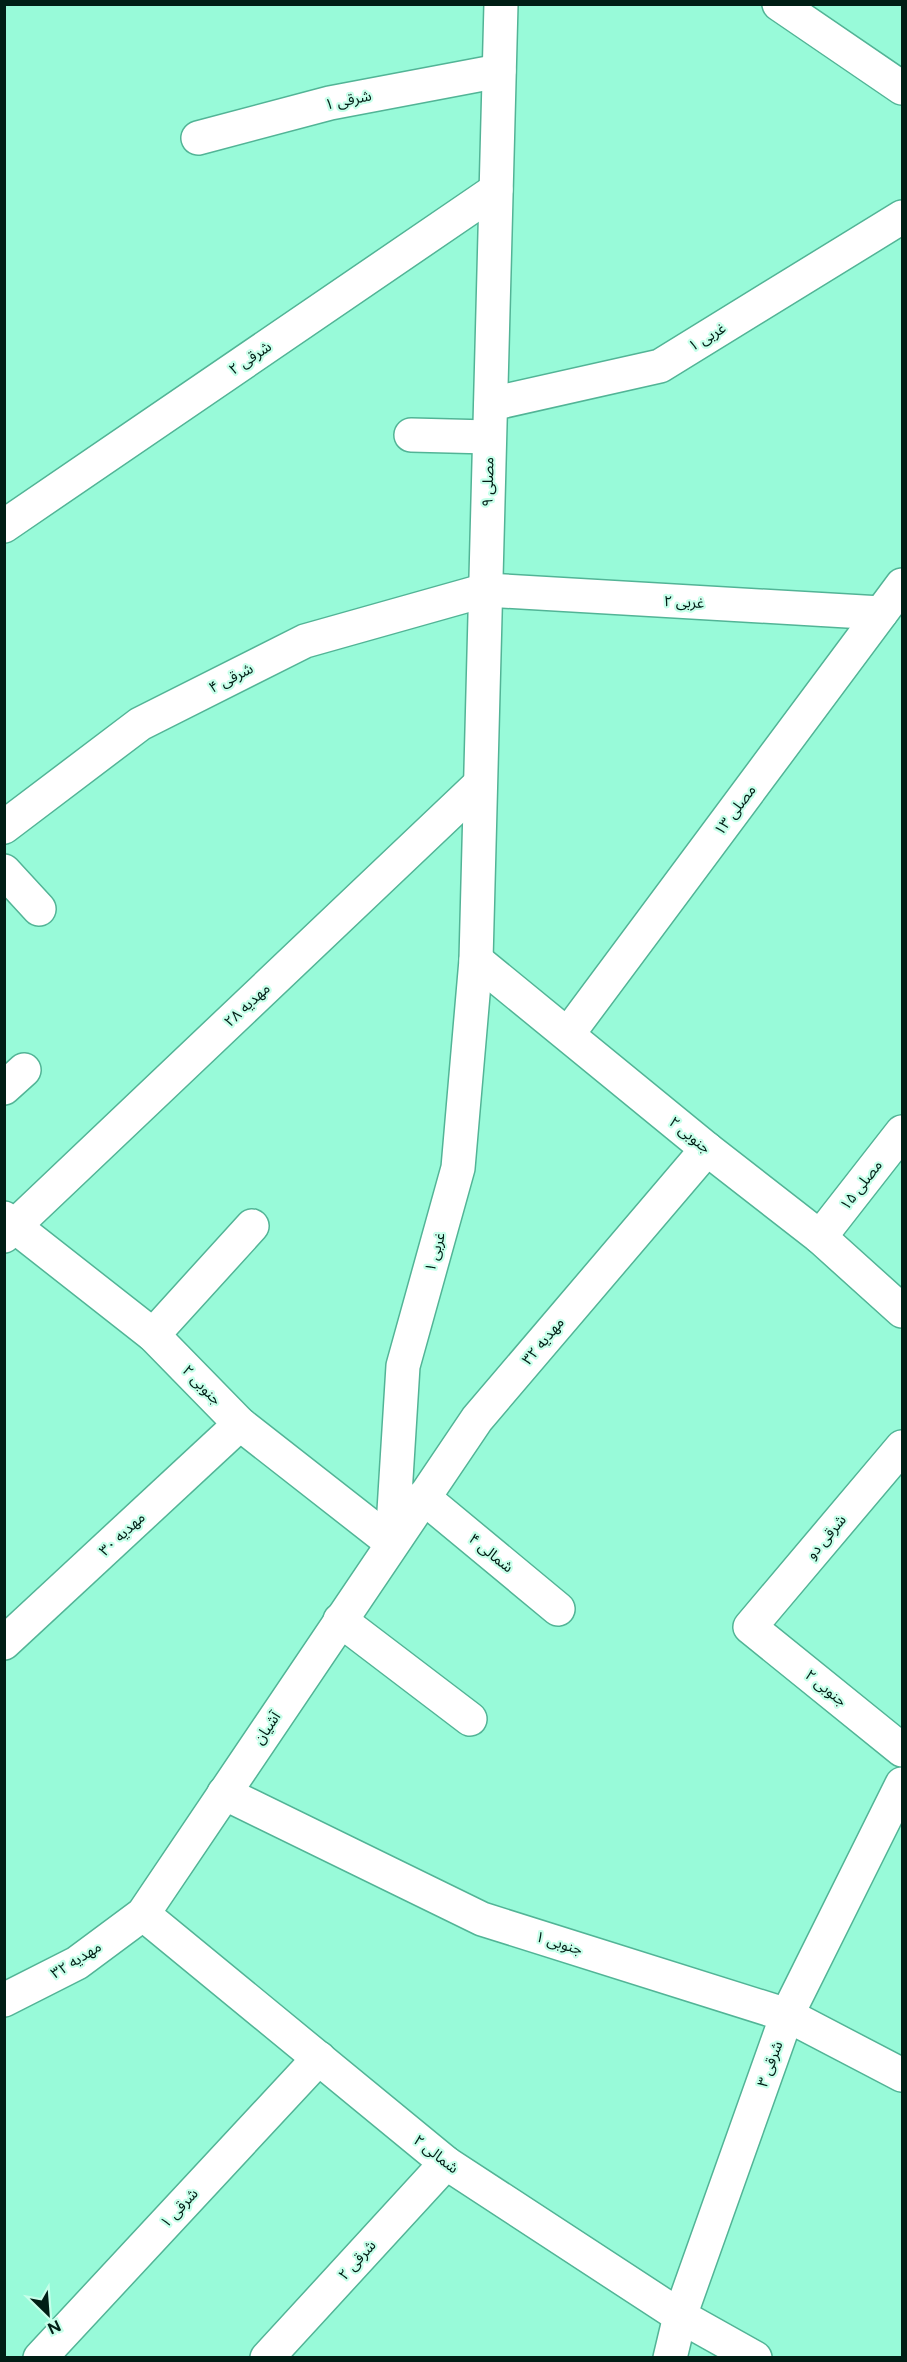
<svg xmlns="http://www.w3.org/2000/svg" width="907" height="2362" font-family="Figtree,'Noto Sans Arabic',sans-serif">
	<style>
		.lines { fill: none; stroke-linecap: round; stroke-linejoin: round }
		.street-casing { stroke: #52b496; stroke-width: 36 }
		.secondary-casing { stroke: #52b496; stroke-width: 36 }
		.street { stroke: #fff; stroke-width: 33 }
		.secondary { stroke: #fff; stroke-width: 33 }
		.labels { text-anchor: middle; stroke-width: 4.5; stroke-linejoin: round; paint-order: stroke }
		.street-label { font-size: 15px; fill: #001e15; stroke: #c7ffea }
	</style>
	<rect width="100%" height="100%" fill="#98fad9"/>
	<g class="lines">
		<!-- street casing -->
		<g class="street-casing">
			<g id="street">
				<polyline points="198,138 330,103 499,71"/>
				<polyline points="491,404 660,366 902,217"/>
				<polyline points="411,435 489,437"/>
				<polyline points="4,526 496,190"/>
				<polyline points="4,827 140,724 305,641 486,590 881,613"/>
				<polyline points="4,871 39,909"/>
				<polyline points="476,960 707,1149 820,1237 902,1311"/>
				<polyline points="568,1034 902,585"/>
				<polyline points="4,1088 24,1070"/>
				<polyline points="4,1218 153,1335 240,1424 392,1543"/>
				<polyline points="4,1236 480,784"/>
				<polyline points="820,1237 902,1132"/>
				<polyline points="153,1335 252,1226"/>
				<polyline points="902,1447 750,1627 902,1750"/>
				<polyline points="423,1497 558,1609"/>
				<polyline points="392,1543 403,1366 458,1168 476,960 501,4"/>
				<polyline points="340,1620 470,1719"/>
				<polyline points="4,1643 240,1424"/>
				<polyline points="224,1793 482,1919 787,2015 902,2075"/>
				<polyline points="143,1914 446,2163 680,2316 755,2358"/>
				<polyline points="4,2000 77,1963 143,1914 477,1419 707,1149"/>
				<polyline points="40,2358 319,2058"/>
				<polyline points="267,2358 446,2163"/>
				<polyline points="670,2358 680,2316 787,2015 902,1784"/>
			</g>
		</g>
		<!-- secondary casing -->
		<g class="secondary-casing">
			<polyline id="secondary" points="779,4 902,88"/>
		</g>
		<!-- street -->
		<use href="#street" class="street"/>
		<!-- secondary -->
		<use href="#secondary" class="secondary"/>
	</g>
	<g class="labels">
		<!-- street labels -->
		<g class="street-label">
			<text transform="translate(348 100) rotate(-12)" y="5">۱ شرقی</text>
			<text transform="translate(707 337) rotate(-31)" y="5">۱ غربی</text>
			<text transform="translate(250 358) rotate(-34)" y="5">۲ شرقی</text>
			<text transform="translate(488 482) rotate(-89)" y="5">مصلی ۹</text>
			<text transform="translate(684 602) rotate(3)" y="5">۲ غربی</text>
			<text transform="translate(231 678) rotate(-27)" y="5">۴ شرقی</text>
			<text transform="translate(735 810) rotate(-53)" y="5">مصلی ۱۳</text>
			<text transform="translate(247 1005) rotate(-43)" y="5">مهدیه ۲۸</text>
			<text transform="translate(690 1135) rotate(39)" y="5">جنوبی ۲</text>
			<text transform="translate(861 1185) rotate(-52)" y="5">مصلی ۱۵</text>
			<text transform="translate(435 1252) rotate(-74)" y="5">۱ غربی</text>
			<text transform="translate(543 1341) rotate(-50)" y="5">مهدیه ۳۲</text>
			<text transform="translate(202 1385) rotate(46)" y="5">۲ جنوبی</text>
			<text transform="translate(122 1534) rotate(-43)" y="5">مهدیه ۳۰</text>
			<text transform="translate(826 1537) rotate(-50)" y="5">شرقی دو</text>
			<text transform="translate(491 1553) rotate(39)" y="5">شمالی ۴</text>
			<text transform="translate(826 1688) rotate(39)" y="5">جنوبی ۲</text>
			<text transform="translate(267 1728) rotate(-56)" y="5">آشیان</text>
			<text transform="translate(559 1943) rotate(17)" y="5">جنوبی ۱</text>
			<text transform="translate(76 1960) rotate(-32)" y="5">مهدیه ۳۲</text>
			<text transform="translate(770 2064) rotate(-70)" y="5">شرقی ۳</text>
			<text transform="translate(436 2154) rotate(38)" y="5">شمالی ۲</text>
			<text transform="translate(179 2208) rotate(-47)" y="5">شرقی ۱</text>
			<text transform="translate(357 2260) rotate(-48)" y="5">شرقی ۲</text>
		</g>
	</g>
	<!-- border -->
	<rect width="907" height="2362" fill="none" stroke="#001e15" stroke-width="12"/>
	<!-- north arrow -->
	<g transform="translate(48 2314) rotate(155)" stroke="#c7ffea" stroke-width="4.5" paint-order="stroke">
	<path d="M0-4.5L10 22L0 15L-10 22Z" fill="#001e15"/>
	<text y="-9" font-size="16" font-weight="bold" text-anchor="middle" fill="#001e15">N</text>
	</g>
</svg>
